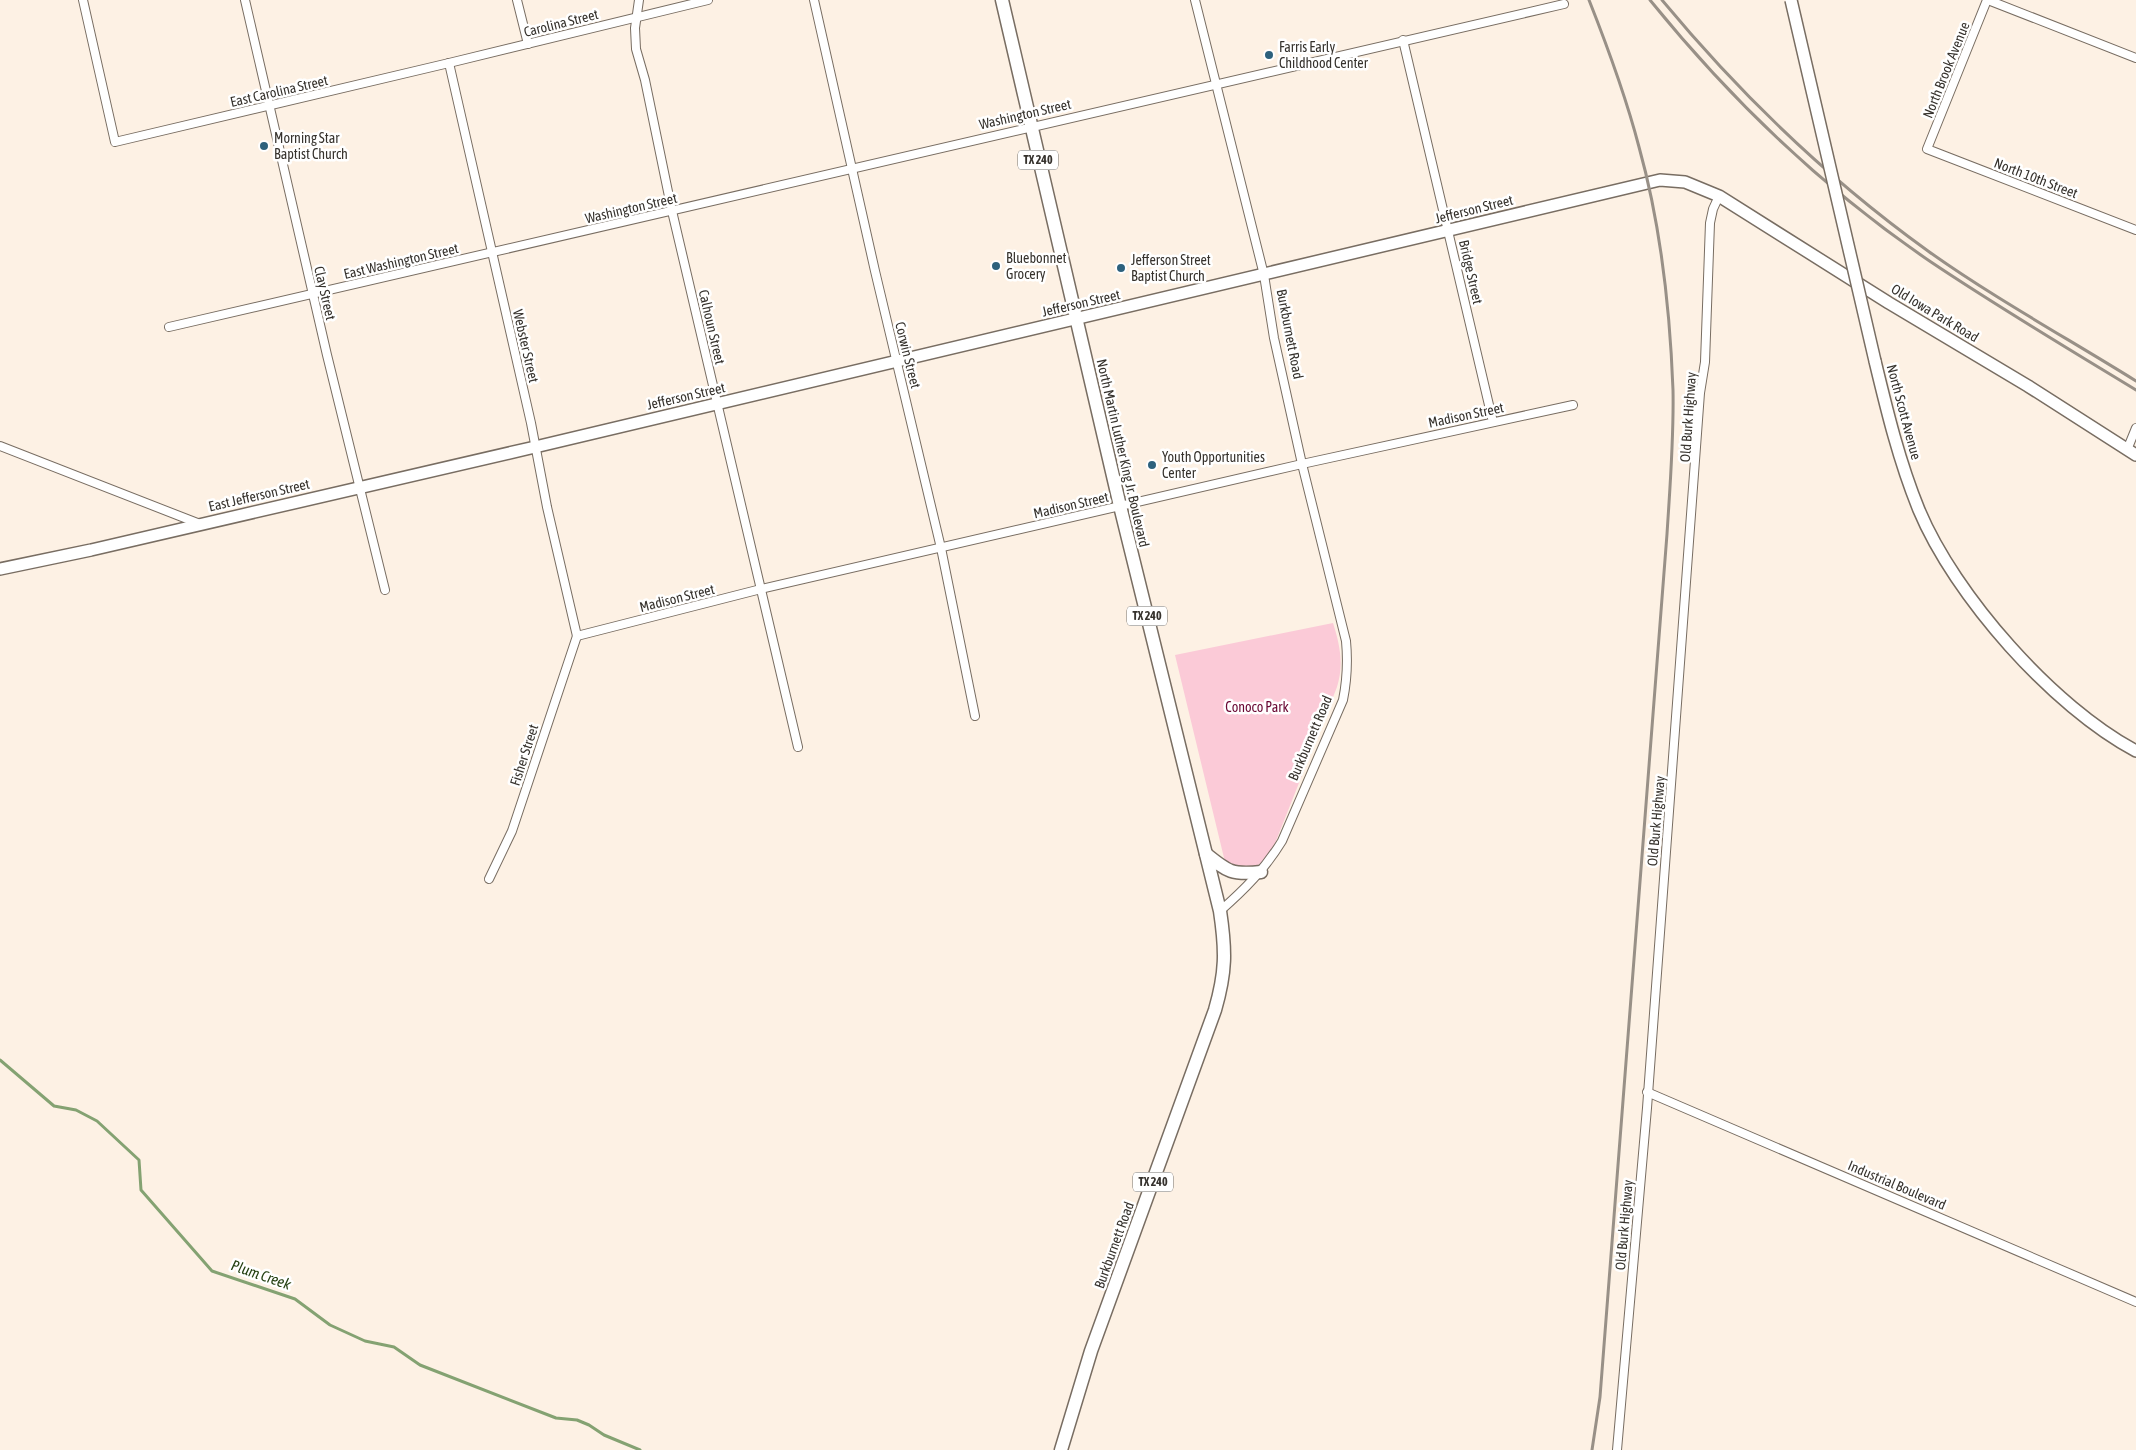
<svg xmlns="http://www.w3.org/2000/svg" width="2136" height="1450" font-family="'Asap Condensed',sans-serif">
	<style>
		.green { fill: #fbcad7 }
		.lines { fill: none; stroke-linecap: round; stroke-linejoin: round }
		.stream { stroke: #84a272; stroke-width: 3 }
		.street-casing { stroke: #786d62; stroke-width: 10 }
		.secondary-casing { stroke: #786d62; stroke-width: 14 }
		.primary-casing { stroke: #786d62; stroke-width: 15 }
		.street { stroke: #fff; stroke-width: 8 }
		.secondary { stroke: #fff; stroke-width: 11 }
		.primary { stroke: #fff; stroke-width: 12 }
		.rail { stroke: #989087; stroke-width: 3 }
		.secondary-bridge-casing { stroke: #786d62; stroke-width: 14; stroke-linecap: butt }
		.secondary-bridge { stroke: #fff; stroke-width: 11 }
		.poi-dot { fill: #2d617d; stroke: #fff; stroke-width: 2 }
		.labels { text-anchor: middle; stroke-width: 5; stroke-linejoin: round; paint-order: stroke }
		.shield { fill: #fff; stroke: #72706c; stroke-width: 1 }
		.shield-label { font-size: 12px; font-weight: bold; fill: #36322d }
		.street-label { font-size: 14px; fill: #36322d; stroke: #fff }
		.poi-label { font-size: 14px; fill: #36322d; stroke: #fff; text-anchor: start }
		.park-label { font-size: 14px; fill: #690733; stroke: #fff }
		.water-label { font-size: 15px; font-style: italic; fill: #244012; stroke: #fff }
	</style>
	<rect width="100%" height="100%" fill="#fdf1e4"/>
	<!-- green -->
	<path class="green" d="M1333,623c7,22 11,41 4,64l-65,164c-8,9 -14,16 -26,20l-21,-9 -50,-207z"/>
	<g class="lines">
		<!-- stream -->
		<polyline class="stream" points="0,1060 54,1106 76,1110 97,1121 139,1160 141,1190 212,1271 295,1299 330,1325 365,1341 394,1347 420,1365 556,1418 577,1420 589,1425 604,1435 640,1450"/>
		<!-- street casing -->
		<g class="street-casing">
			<g id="street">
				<polyline points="83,0 115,142 449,63 708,0"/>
				<polyline points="245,0 327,355 385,590"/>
				<polyline points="517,0 528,44"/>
				<polyline points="639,0 635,28 636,49 645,80 672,211 798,747"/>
				<polyline points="814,0 875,271 941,548 975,716"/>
				<path d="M1195,0l69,275 10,63 28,126 44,177c2,21 1,39 -3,59l-61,141c-17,28 -38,49 -62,70"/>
				<polyline points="1987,0 1927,149 2136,230"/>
				<polyline points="1988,0 2136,58"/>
				<polyline points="1403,40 1493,422"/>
				<polyline points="449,63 531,423 547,507 577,636"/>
				<path d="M169,327c466,-107 930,-218 1395,-323"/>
				<polyline points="0,446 200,524"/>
				<polyline points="2127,450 2136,428"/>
				<polyline points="577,636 761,589 1302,464 1573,405"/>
				<polyline points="489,879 512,831 577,636"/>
				<polyline points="1647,1092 2136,1302"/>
				<polyline points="1617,1450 1647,1108 1700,393 1705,362 1710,223 1713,209 1719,196"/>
			</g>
		</g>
		<!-- secondary casing -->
		<g class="secondary-casing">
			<g id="secondary">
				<path d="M1875,361c12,50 24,100 44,149 36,86 134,197 217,241"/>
				<polyline points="0,569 91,550 535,447 1660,180 1685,182 1719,196 1889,303 2028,386 2136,455"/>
			</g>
		</g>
		<!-- primary casing -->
		<g class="primary-casing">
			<g id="primary">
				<path d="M1002,0l118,506 100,405c6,40 6,61 -5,99l-124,341 -30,99"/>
				<path d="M1206,854c22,18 26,21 55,18"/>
			</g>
		</g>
		<!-- street -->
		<use href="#street" class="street"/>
		<!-- secondary -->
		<use href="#secondary" class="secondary"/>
		<!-- primary -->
		<use href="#primary" class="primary"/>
		<!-- rail -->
		<g class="rail">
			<path d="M1589,0c19,48 37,97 50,147 22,79 31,162 34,243 1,48 -3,96 -6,144l-67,863 -8,53"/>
			<path d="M1650,0c81,100 175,190 281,262 67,45 136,86 205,128"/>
			<path d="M1662,0c78,94 166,179 266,251 66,47 139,87 208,130"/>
		</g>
		<!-- secondary-bridge casing -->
		<g class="secondary-bridge-casing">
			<polyline id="secondary-bridge" points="1791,0 1875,361"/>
		</g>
		<!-- secondary-bridge -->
		<use href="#secondary-bridge" class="secondary-bridge"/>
	</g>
	<!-- markers -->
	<g class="poi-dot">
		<circle cx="1269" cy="55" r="5"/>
		<circle cx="264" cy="146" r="5"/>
		<circle cx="996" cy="266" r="5"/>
		<circle cx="1121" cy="268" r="5"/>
		<circle cx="1152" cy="465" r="5"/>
	</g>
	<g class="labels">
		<!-- shield labels -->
		<g class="shield">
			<rect x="1018" y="150.5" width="40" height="19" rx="4"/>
			<rect x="1127" y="606.5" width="40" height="19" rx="4"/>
			<rect x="1133" y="1172.5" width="40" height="19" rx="4"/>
		</g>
		<g class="shield-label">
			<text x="1038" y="164">TX 240</text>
			<text x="1147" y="620">TX 240</text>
			<text x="1153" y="1186">TX 240</text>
		</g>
		<!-- street labels -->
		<g class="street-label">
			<text transform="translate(561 23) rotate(-14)" y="5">Carolina Street</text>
			<text transform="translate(1946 70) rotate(-68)" y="5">North Brook Avenue</text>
			<text transform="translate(279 91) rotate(-13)" y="5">East Carolina Street</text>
			<text transform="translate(1025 114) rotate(-13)" y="5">Washington Street</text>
			<text transform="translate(2036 178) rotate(21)" y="5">North 10th Street</text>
			<text transform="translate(631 208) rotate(-13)" y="5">Washington Street</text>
			<text transform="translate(1474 209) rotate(-14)" y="5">Jefferson Street</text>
			<text transform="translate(401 261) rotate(-13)" y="5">East Washington Street</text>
			<text transform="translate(1471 272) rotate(77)" y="5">Bridge Street</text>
			<text transform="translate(325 293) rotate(77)" y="5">Clay Street</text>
			<text transform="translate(1081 303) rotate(-13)" y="5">Jefferson Street</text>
			<text transform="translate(1935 313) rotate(31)" y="5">Old Iowa Park Road</text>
			<text transform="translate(712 327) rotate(77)" y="5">Calhoun Street</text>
			<text transform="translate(1290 334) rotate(79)" y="5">Burkburnett Road</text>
			<text transform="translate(526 346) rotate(77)" y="5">Webster Street</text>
			<text transform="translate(908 355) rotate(76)" y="5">Corwin Street</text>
			<text transform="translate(686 396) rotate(-13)" y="5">Jefferson Street</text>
			<text transform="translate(1904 412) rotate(75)" y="5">North Scott Avenue</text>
			<text transform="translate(1466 415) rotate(-12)" y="5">Madison Street</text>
			<text transform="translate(1688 417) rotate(-86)" y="5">Old Burk Highway</text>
			<text transform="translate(1123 453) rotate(77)" y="5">North Martin Luther King Jr. Boulevard</text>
			<text transform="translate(259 495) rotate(-13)" y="5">East Jefferson Street</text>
			<text transform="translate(1071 505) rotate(-13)" y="5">Madison Street</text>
			<text transform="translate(677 598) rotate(-14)" y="5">Madison Street</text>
			<text transform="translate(1310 738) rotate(-67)" y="5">Burkburnett Road</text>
			<text transform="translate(524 755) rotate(-72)" y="5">Fisher Street</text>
			<text transform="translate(1656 821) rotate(-85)" y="5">Old Burk Highway</text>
			<text transform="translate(1897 1185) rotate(23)" y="5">Industrial Boulevard</text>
			<text transform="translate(1624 1225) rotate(-85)" y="5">Old Burk Highway</text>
			<text transform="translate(1114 1245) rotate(-70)" y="5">Burkburnett Road</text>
		</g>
		<!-- poi labels -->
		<g class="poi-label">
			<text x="1279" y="52">Farris Early<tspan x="1279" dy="16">Childhood Center</tspan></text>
			<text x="274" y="143">Morning Star<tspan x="274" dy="16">Baptist Church</tspan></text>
			<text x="1006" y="263">Bluebonnet<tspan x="1006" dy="16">Grocery</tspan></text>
			<text x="1131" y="265">Jefferson Street<tspan x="1131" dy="16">Baptist Church</tspan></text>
			<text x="1162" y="462">Youth Opportunities<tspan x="1162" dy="16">Center</tspan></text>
		</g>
		<!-- park labels -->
		<g class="park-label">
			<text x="1257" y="712">Conoco Park</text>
		</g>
		<!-- water labels -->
		<g class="water-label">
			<text transform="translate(261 1275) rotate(19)" y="5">Plum Creek</text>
		</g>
	</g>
</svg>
